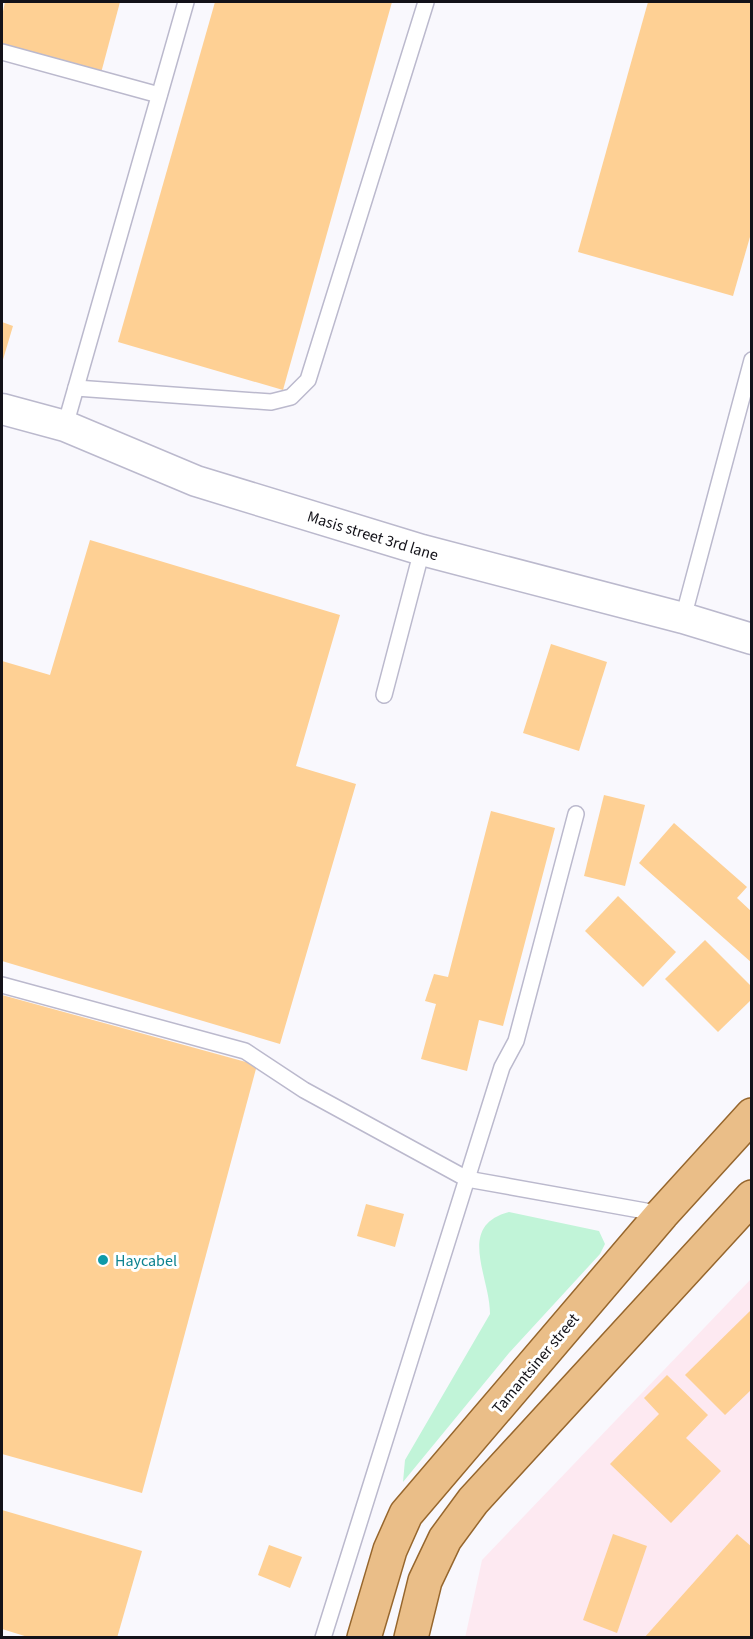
<svg xmlns="http://www.w3.org/2000/svg" width="753" height="1639" font-family="'Source Sans 3',sans-serif">
	<style>
		.industrial { fill: #fde9f1 }
		.green { fill: #c1f4d8 }
		.building { fill: #fed094 }
		.lines { fill: none; stroke-linecap: round; stroke-linejoin: round }
		.lane-casing { stroke: #bbb9cd; stroke-width: 18 }
		.street-casing { stroke: #bbb9cd; stroke-width: 33 }
		.primary-casing { stroke: #96662d; stroke-width: 36 }
		.lane { stroke: #fff; stroke-width: 15 }
		.street { stroke: #fff; stroke-width: 30 }
		.primary { stroke: #eabe88; stroke-width: 33 }
		.culture-dot { fill: #0f9aa8; stroke: #fff; stroke-width: 2 }
		.labels { text-anchor: middle; stroke-width: 6; stroke-linejoin: round; paint-order: stroke }
		.street-label { font-size: 16px; fill: #131219; stroke: #fff }
		.culture-label { font-size: 16px; fill: #0d838f; stroke: #fff; text-anchor: start }
	</style>
	<rect width="100%" height="100%" fill="#f9f8fd"/>
	<!-- industrial -->
	<polygon class="industrial" points="751,1279 751,1637 465,1638 482,1560"/>
	<!-- green -->
	<path class="green" d="M509,1212l90,19 6,13 -5,10 -91,99 -106,129 2,-22 85,-146c0,-38 -34,-88 19,-102z"/>
	<!-- building -->
	<g class="building">
		<polygon points="5,2 120,2 101,73 2,46 2,16"/>
		<polygon points="215,2 392,2 283,390 118,342"/>
		<polygon points="648,2 752,2 752,230 733,296 578,252"/>
		<polygon points="2,322 13,326 2,363"/>
		<polygon points="90,540 340,615 296,766 356,784 280,1044 2,961 2,661 50,675"/>
		<polygon points="551,644 607,662 579,751 523,733"/>
		<polygon points="604,795 645,805 625,886 584,876"/>
		<polygon points="491,811 555,828 503,1026 479,1020 467,1071 421,1059 436,1004 425,1001 434,974 448,977"/>
		<polygon points="674,823 747,887 737,898 752,912 752,963 639,863"/>
		<polygon points="618,896 676,952 643,987 585,931"/>
		<polygon points="705,940 752,987 752,999 718,1032 665,979"/>
		<polygon points="2,995 257,1065 142,1493 2,1454"/>
		<polygon points="366,1204 404,1214 395,1247 357,1236"/>
		<polygon points="752,1309 752,1389 725,1415 685,1375"/>
		<polygon points="667,1375 708,1415 686,1438 721,1471 671,1523 610,1464 659,1414 644,1398"/>
		<polygon points="2,1510 142,1551 117,1638 31,1638 2,1629"/>
		<polygon points="613,1534 647,1546 617,1633 583,1620"/>
		<polygon points="737,1534 752,1547 752,1638 644,1638"/>
		<polygon points="269,1545 302,1557 290,1588 258,1575"/>
	</g>
	<g class="lines">
		<!-- lane casing -->
		<g class="lane-casing">
			<g id="lane">
				<polyline points="2,52 159,95"/>
				<polyline points="76,388 271,402 291,397 308,380 426,2"/>
				<polyline points="65,426 186,2"/>
				<polyline points="683,618 752,360"/>
				<polyline points="384,695 422,550"/>
				<polyline points="2,985 245,1051 304,1090 467,1179 662,1214"/>
				<polyline points="323,1638 502,1067 516,1041 576,814"/>
			</g>
		</g>
		<!-- street casing -->
		<g class="street-casing">
			<polyline id="street" points="2,409 65,426 196,481 422,550 683,618 752,639"/>
		</g>
		<!-- primary casing -->
		<g class="primary-casing">
			<g id="primary">
				<polyline points="364,1638 390,1550 406,1514 662,1214 752,1115"/>
				<polyline points="411,1638 425,1581 445,1539 473,1501 752,1197"/>
			</g>
		</g>
		<!-- lane -->
		<use href="#lane" class="lane"/>
		<!-- street -->
		<use href="#street" class="street"/>
		<!-- primary -->
		<use href="#primary" class="primary"/>
	</g>
	<!-- markers -->
	<circle class="culture-dot" cx="103" cy="1260" r="6"/>
	<g class="labels">
		<!-- street labels -->
		<g class="street-label">
			<text transform="translate(373 535) rotate(17)" y="6">Masis street 3rd lane</text>
			<text transform="translate(535 1363) rotate(-50)" y="6">Tamantsiner street</text>
		</g>
		<!-- culture labels -->
		<g class="culture-label">
			<text x="115" y="1266">Haycabel</text>
		</g>
	</g>
	<!-- border -->
	<rect width="753" height="1639" fill="none" stroke="#131219" stroke-width="6"/>
</svg>
